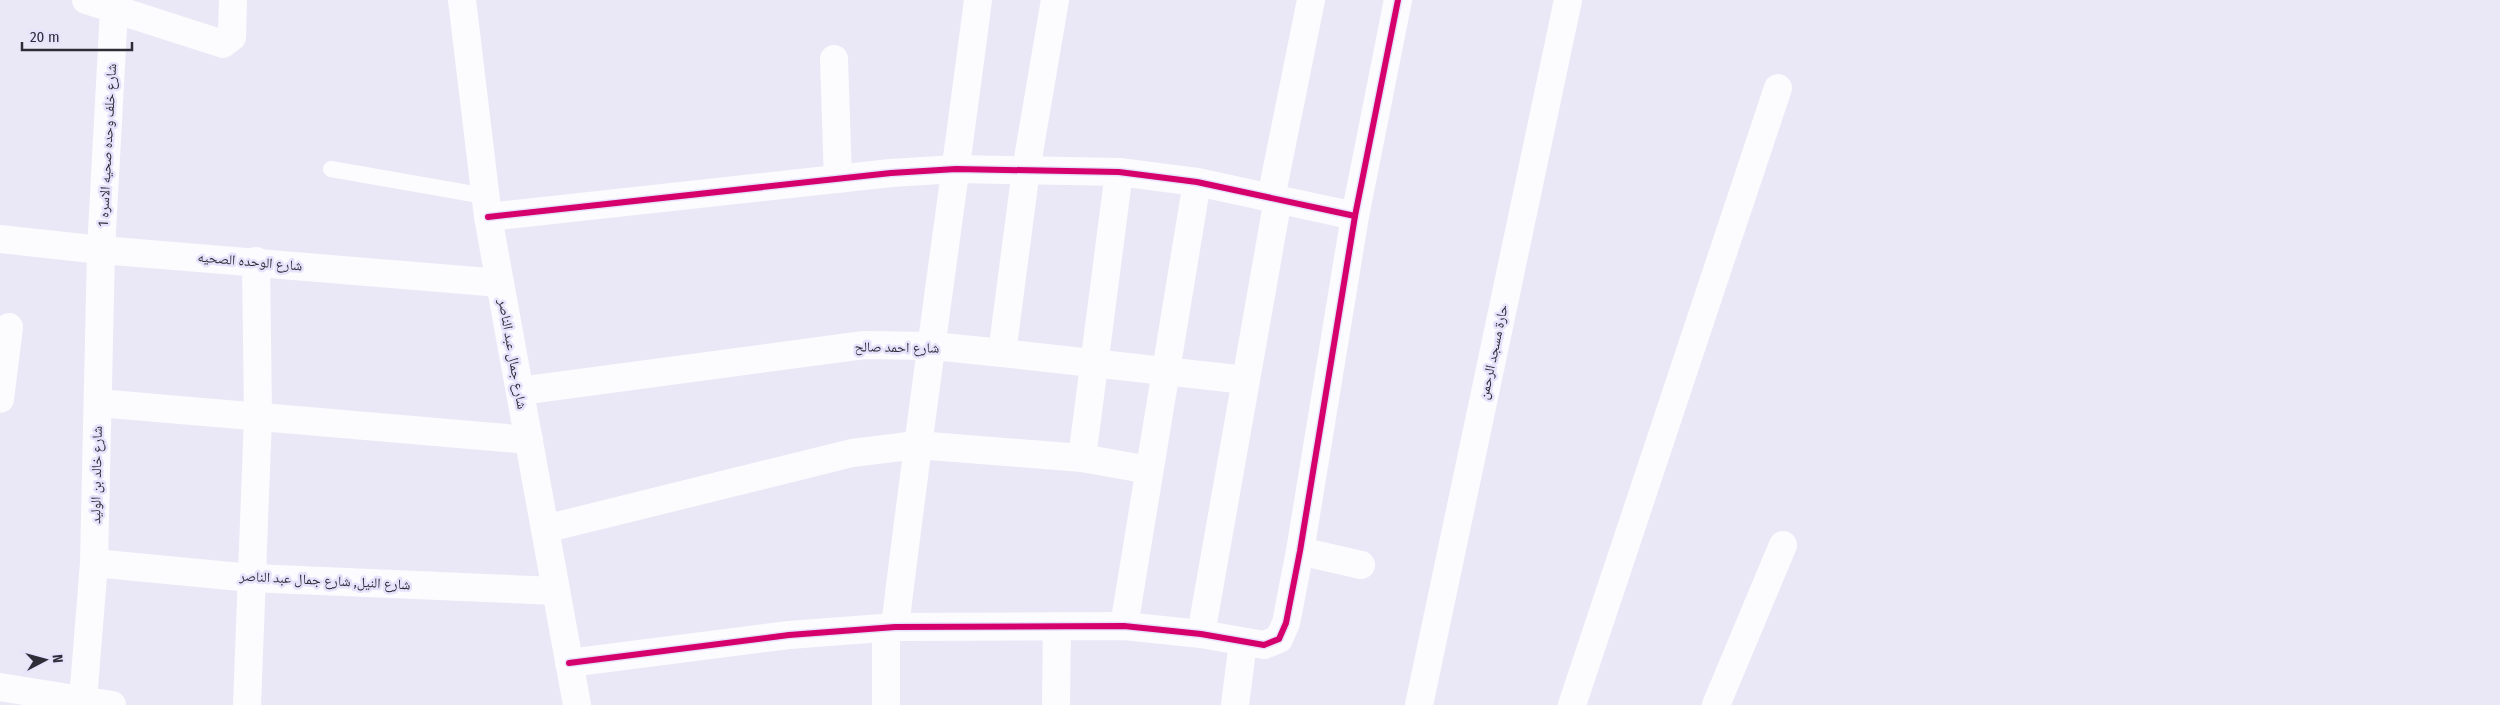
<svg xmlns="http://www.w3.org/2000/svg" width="2500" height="705" font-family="'Fira Sans Condensed','Noto Naskh Arabic',sans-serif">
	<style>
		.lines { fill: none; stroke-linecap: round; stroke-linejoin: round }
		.service { stroke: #fcfcfe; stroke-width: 16 }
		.minor { stroke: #fcfcfe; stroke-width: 28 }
		.cycleway-casing { stroke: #e6e2fc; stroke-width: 9 }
		.cycleway { stroke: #d6006c; stroke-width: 6 }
		.labels { text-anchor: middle; stroke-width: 5; stroke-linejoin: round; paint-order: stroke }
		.street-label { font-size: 14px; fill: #2e2d37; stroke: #e6e2fc }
	</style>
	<rect width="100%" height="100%" fill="#eae8f6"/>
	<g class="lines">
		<!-- service -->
		<polyline class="service" points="331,169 485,196"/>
		<!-- minor -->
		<g class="minor">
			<polyline points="86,0 223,44 232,37 233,0"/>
			<polyline points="462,0 488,217 577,705"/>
			<polyline points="834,59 838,179"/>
			<polyline points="1271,198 1311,0"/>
			<polyline points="488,217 891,173 956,169 1119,172 1197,182 1355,216"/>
			<polyline points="0,239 101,250 500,283"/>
			<polyline points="1002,353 1026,170 1055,0"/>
			<polyline points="520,391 864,345 933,346 1002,353 1246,380"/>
			<polyline points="0,399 9,327"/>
			<polyline points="98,403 529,440"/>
			<polyline points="1082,458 1119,172"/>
			<polyline points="545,529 852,453 917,445 1082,458 1149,470"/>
			<polyline points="1300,551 1361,565"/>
			<polyline points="94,563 251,578 556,591"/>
			<polyline points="1124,626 1197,182"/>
			<path d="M895,627c25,-209 56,-418 83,-627"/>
			<polyline points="886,628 886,705"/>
			<polyline points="1201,634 1278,199"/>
			<polyline points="569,663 789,635 895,627 1124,626 1201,634 1264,645 1279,639 1286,623 1300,551 1355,216 1398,0"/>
			<polyline points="0,687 112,705"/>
			<polyline points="83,700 94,563 101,250 114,10"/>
			<polyline points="247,705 258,417 256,261"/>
			<polyline points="1056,705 1057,626"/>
			<polyline points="1235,705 1243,642"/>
			<polyline points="1419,705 1568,0"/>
			<polyline points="1572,705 1778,88"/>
			<polyline points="1716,705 1783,545"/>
		</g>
		<!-- cycleway casing -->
		<g class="cycleway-casing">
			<g id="cycleway">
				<polyline points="488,217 891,173 956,169 1119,172 1197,182 1355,216"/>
				<polyline points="569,663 789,635 895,627 1124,626 1201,634 1264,645 1279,639 1286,623 1300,551 1355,216 1398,0"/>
			</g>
		</g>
		<!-- cycleway -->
		<use href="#cycleway" class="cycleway"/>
	</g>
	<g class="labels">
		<!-- street labels -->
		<g class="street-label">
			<text transform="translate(107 145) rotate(-87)" y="5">شارع خلف وحده صحيه الاسره 1</text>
			<text transform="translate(250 261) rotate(5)" y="5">شارع الوحده الصحيه</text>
			<text transform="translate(897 347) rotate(1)" y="5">شارع احمد صالح</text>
			<text transform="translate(1493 352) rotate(-78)" y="5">حارة مسجد الرحمن</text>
			<text transform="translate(513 354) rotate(80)" y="5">شارع جمال عبد الناصر</text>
			<text transform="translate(96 475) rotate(-89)" y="5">شارع خالد بن الوليد</text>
			<text transform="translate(325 580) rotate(3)" y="5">شارع النيل, شارع جمال عبد الناصر</text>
		</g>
	</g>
	<!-- north arrow -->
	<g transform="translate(45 660) rotate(84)" stroke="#e6e2fc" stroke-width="4" paint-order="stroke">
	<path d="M0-4L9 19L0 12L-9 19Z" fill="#2e2d37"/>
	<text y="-8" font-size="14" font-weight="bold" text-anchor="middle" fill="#2e2d37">N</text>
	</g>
	<!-- scale -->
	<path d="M22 42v8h110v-8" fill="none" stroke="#2e2d37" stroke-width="2.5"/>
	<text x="30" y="42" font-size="15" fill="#2e2d37" stroke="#e6e2fc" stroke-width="4" paint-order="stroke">20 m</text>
</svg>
